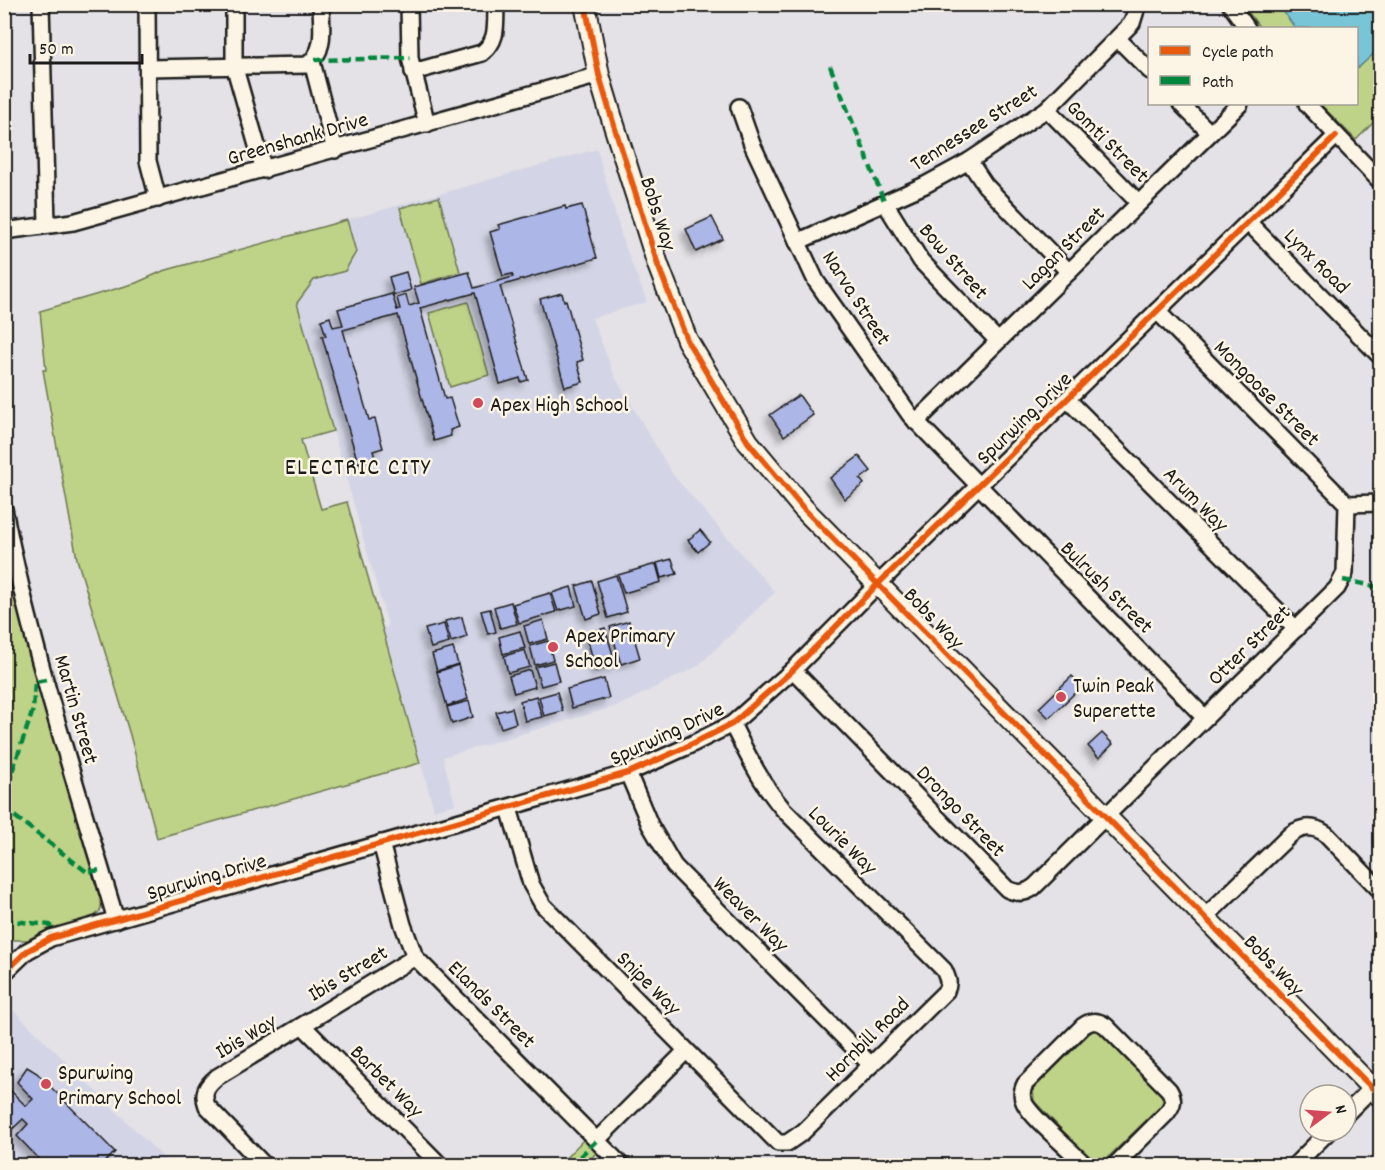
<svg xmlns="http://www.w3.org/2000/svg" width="1385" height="1170" font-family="Dekko,sans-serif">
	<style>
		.built { fill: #d3d5e6 }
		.green { fill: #bed288; stroke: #6d7752; stroke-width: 1.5 }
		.water { fill: #79c5d8; stroke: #54818d; stroke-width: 1.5 }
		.building { fill: #acb6e7; stroke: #1c1c1c; stroke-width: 1.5; filter: url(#shadow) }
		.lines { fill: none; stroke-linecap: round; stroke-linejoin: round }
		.minor-casing { stroke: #1c1c1c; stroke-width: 20 }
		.tertiary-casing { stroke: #1c1c1c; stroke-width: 24 }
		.minor { stroke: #fcf5e5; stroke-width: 15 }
		.tertiary { stroke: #fcf5e5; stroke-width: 20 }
		.quiet { stroke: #00873e; stroke-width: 4.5; stroke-dasharray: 9 4.5; stroke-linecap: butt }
		.cycleway-casing { stroke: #fcf5e5; stroke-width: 10 }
		.cycleway { stroke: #e8590c; stroke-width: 6 }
		.poi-dot { fill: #d1495b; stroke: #fcf5e5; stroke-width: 2 }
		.labels { text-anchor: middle; stroke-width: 5; stroke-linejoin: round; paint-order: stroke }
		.street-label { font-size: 22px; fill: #1c1c1c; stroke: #fcf5e5 }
		.poi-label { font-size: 22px; fill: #1c1c1c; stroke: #fcf5e5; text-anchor: start }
		.neighbourhood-label { font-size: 24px; letter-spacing: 1.5px; fill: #1c1c1c; stroke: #fcf5e5 }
	</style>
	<defs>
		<filter id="shadow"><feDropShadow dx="-5" dy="5" stdDeviation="3" flood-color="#0004"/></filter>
	</defs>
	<rect width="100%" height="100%" fill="#e4e2e6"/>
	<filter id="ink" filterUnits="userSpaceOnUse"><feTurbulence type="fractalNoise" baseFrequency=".0167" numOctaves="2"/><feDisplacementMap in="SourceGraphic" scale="12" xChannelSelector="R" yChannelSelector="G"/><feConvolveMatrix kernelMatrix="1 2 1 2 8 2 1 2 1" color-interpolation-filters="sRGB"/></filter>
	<g filter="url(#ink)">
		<!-- built -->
		<g class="built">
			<polygon points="597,149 623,241 647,302 592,318 614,375 673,475 775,592 698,666 620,705 443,757 455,804 434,810 383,628 388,626 297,303 314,280 345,271 356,252 347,220"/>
			<polygon points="5,1002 171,1165 5,1166"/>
		</g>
		<!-- green -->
		<g class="green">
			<polygon points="1243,5 1380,5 1380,116 1356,140 1320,104 1356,104 1356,28 1260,28"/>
			<polygon points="439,197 460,272 421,284 400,208"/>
			<polygon points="347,220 356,252 345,271 314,280 297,303 333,431 301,440 321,509 347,502 420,763 157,838 130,735 77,559 43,370 46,370 40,311 136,283 163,271"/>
			<polygon points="468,302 489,375 450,387 429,313"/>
			<polygon points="12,584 102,903 100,911 91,919 40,934 28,940 11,940 5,946 4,585"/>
			<polygon points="1096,1027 1164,1098 1164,1103 1101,1164 1093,1162 1034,1101 1033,1089"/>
			<polygon points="586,1137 599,1150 584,1165 558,1166"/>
		</g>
		<!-- water -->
		<polygon class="water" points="1279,5 1380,5 1380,48 1357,69 1356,28 1295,28"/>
		<!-- building -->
		<g class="building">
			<polygon points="582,205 597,258 500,286 528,380 521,382 520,378 500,384 475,293 420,308 445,399 450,398 459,427 450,430 451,436 434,441 398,315 343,330 369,420 375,419 383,448 373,451 375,458 358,463 322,336 326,336 321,320 330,317 333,327 343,325 338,309 392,294 397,310 400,309 397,298 406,295 409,306 419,303 414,287 469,272 474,288 513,277 512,274 503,276 490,232 500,229 498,225 565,206 566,209"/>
			<polygon points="712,217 723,239 696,252 686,229"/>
			<polygon points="406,272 411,290 394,295 389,277"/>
			<polygon points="562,293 564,301 566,300 583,360 577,362 583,382 565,387 540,299"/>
			<polygon points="799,395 813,415 784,436 770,415"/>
			<polygon points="859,456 871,471 860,479 864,484 845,499 830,478"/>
			<polygon points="700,530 710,542 698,552 688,540"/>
			<polygon points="672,559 677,574 661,578 657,563"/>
			<polygon points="656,564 661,582 624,593 618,575"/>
			<polygon points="616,575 627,612 608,618 597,581"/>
			<polygon points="592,581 601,614 586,619 576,586"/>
			<polygon points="571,587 576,606 558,611 552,593"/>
			<polygon points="550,593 556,612 519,623 513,604"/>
			<polygon points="511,602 517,624 500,628 494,607"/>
			<polygon points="490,609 496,632 488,634 481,611"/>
			<polygon points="462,617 467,637 451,642 445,621"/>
			<polygon points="543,620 548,639 529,644 524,626"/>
			<polygon points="629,621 640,658 621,664 610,627"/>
			<polygon points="444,624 449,643 431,648 425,629"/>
			<polygon points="605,628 616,665 596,671 586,634"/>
			<polygon points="520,631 525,648 503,654 499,637"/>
			<polygon points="548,641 553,660 535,665 530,646"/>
			<polygon points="453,648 458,664 437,671 432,654"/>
			<polygon points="525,650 530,667 508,673 504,656"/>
			<polygon points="554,662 559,681 541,686 535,667"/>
			<polygon points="458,665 468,699 447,706 437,672"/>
			<polygon points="530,670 535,687 514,693 509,676"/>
			<polygon points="1072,676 1082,686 1049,718 1039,708"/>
			<polygon points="604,679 609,698 572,708 567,689"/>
			<polygon points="557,692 563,711 544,716 539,697"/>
			<polygon points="536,696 542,717 525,721 520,701"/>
			<polygon points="469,701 473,717 452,724 447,707"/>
			<polygon points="512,708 516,723 501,728 496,712"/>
			<polygon points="1102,733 1113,744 1099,758 1088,746"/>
			<polygon points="27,1067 37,1073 115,1152 101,1166 46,1166 17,1136 28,1124 23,1119 4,1137 4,1084 26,1106 33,1099 17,1082"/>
		</g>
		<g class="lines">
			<!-- minor casing -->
			<g class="minor-casing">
				<g id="minor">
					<polyline points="41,4 47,224"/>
					<polyline points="147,4 148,161 158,199"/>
					<polyline points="234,4 234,65 264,170"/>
					<polyline points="409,4 410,58 427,124"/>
					<polyline points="1230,4 1247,28"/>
					<polyline points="1118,39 1150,71"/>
					<polyline points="312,62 335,150"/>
					<path d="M148,68l159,-3c20,-14 14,-38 14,-61"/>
					<path d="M413,72l69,-19c17,-13 13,-29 14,-49"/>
					<polyline points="1181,104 1210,133"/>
					<polyline points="1307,104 1380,181"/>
					<polyline points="739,107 752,144 816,281 910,415 1205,718"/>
					<polyline points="1047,109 1139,203"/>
					<polyline points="969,161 985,185 1069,272"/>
					<polyline points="885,203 921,261 998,341"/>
					<polyline points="1248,222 1380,356"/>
					<polyline points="4,231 73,222 599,75"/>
					<polyline points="797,242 925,185 969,161 1047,109 1132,23 1138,4"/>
					<polyline points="1157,311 1347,504"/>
					<polyline points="1067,399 1296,629"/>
					<polyline points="916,422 1240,104"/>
					<polyline points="1347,504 1380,503"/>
					<path d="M4,509c27,139 72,275 112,411"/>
					<path d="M793,670l214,219c10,5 18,5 27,-2l303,-299 8,-15 2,-69"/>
					<polyline points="628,773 650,825 674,866 871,1065"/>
					<path d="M509,808l22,76 12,21 235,238h9l16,-11 143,-141c4,-8 2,-12 -2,-21l-161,-161c-22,-26 -36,-55 -51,-85"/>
					<polyline points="381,843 403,925 415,957 622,1166"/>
					<path d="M1205,917l85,-82c12,-9 23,-10 36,-1l54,56"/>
					<polyline points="4,973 27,951 51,938 628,773 684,748 732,724 793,670 878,584 1336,136"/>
					<polyline points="303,1026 441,1166"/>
					<polyline points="1346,1114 1372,1088"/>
					<polyline points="597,1140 686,1051"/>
					<path d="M265,1166l-58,-60c-5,-13 -1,-20 10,-29l198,-120"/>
					<path d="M1086,1166c-14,-15 -55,-48 -62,-64 -3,-6 -2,-12 1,-18l58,-58c8,-6 15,-6 23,0l63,64c6,10 4,15 -3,24l-52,52"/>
					<polyline points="1294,1166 1329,1131"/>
				</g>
			</g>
			<!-- tertiary casing -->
			<g class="tertiary-casing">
				<polyline id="tertiary" points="585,4 599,75 613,122 658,265 687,340 748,442 803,508 1380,1096"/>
			</g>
			<!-- minor -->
			<use href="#minor" class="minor"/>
			<!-- tertiary -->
			<use href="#tertiary" class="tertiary"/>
			<!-- quiet -->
			<g class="quiet">
				<polyline points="315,60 410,58"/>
				<polyline points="830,66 885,203"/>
				<polyline points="1343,580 1374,586 1380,592"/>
				<polyline points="4,796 33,710 35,682 46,680"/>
				<polyline points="4,808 87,872 101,870"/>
				<polyline points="4,920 50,925 51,938"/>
				<polyline points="570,1166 597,1140"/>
			</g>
			<!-- cycleway casing -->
			<g class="cycleway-casing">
				<g id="cycleway">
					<polyline points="585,4 599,75 613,122 658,265 687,340 748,442 803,508 1380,1096"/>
					<polyline points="4,973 27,951 51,938 628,773 684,748 732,724 793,670 878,584 1336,136"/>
				</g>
			</g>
			<!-- cycleway -->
			<use href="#cycleway" class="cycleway"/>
		</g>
	</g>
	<!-- markers -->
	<g class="poi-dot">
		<circle cx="478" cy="403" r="6"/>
		<circle cx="553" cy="647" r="6"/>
		<circle cx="1061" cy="697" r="6"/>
		<circle cx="46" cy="1084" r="6"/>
	</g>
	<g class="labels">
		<!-- street labels -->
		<g class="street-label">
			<text transform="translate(973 126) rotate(-32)" y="8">Tennessee Street</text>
			<text transform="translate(297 137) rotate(-16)" y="8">Greenshank Drive</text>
			<text transform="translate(1109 140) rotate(45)" y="8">Gomti Street</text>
			<text transform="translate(660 213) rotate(72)" y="8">Bobs Way</text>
			<text transform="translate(1062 247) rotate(-45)" y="8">Lagan Street</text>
			<text transform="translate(955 260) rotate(49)" y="8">Bow Street</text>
			<text transform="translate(1318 260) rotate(45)" y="8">Lynx Road</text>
			<text transform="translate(858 297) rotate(57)" y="8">Narva Street</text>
			<text transform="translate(1268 392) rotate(45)" y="8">Mongoose Street</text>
			<text transform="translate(1023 417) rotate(-44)" y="8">Spurwing Drive</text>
			<text transform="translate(1197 498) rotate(45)" y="8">Arum Way</text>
			<text transform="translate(1108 586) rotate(45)" y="8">Bulrush Street</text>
			<text transform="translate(935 617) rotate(46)" y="8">Bobs Way</text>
			<text transform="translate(1248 644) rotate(-44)" y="8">Otter Street</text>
			<text transform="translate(78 709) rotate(74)" y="8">Martin Street</text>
			<text transform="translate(666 732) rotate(-25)" y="8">Spurwing Drive</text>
			<text transform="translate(962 810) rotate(46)" y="8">Drongo Street</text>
			<text transform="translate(844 839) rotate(45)" y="8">Lourie Way</text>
			<text transform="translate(206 875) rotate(-16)" y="8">Spurwing Drive</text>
			<text transform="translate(752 913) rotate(45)" y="8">Weaver Way</text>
			<text transform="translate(1275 964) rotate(46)" y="8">Bobs Way</text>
			<text transform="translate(347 972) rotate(-31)" y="8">Ibis Street</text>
			<text transform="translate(650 982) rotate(45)" y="8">Snipe Way</text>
			<text transform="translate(493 1003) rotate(45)" y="8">Elands Street</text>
			<text transform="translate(245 1035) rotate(-31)" y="8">Ibis Way</text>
			<text transform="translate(866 1038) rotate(-45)" y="8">Hornbill Road</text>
			<text transform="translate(388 1080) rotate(45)" y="8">Barbet Way</text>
		</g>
		<!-- poi labels -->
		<g class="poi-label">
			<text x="490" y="411">Apex High School</text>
			<text x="565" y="642">Apex Primary<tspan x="565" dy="25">School</tspan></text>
			<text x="1073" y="692">Twin Peak<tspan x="1073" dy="25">Superette</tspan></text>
			<text x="58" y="1079">Spurwing<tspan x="58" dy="25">Primary School</tspan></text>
		</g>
		<!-- neighbourhood labels -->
		<g class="neighbourhood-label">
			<text x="358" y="474">ELECTRIC CITY</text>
		</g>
	</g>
	<!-- margin -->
	<rect width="1385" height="1170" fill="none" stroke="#fcf5e5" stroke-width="24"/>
	<rect x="12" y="12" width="1361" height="1146" fill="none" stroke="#1c1c1c" stroke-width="2" filter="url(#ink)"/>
	<!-- legend -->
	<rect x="1148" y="27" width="210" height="78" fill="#fcf5e5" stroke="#a29e95" stroke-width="1.5"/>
	<rect x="1160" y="46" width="30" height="9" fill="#e8590c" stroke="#a29e95" stroke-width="1.5"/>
	<text x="1202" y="57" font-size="18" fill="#1c1c1c">Cycle path</text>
	<rect x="1160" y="76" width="30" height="9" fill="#00873e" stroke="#a29e95" stroke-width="1.5"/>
	<text x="1202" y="87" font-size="18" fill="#1c1c1c">Path</text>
	<!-- north arrow -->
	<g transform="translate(1328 1113) rotate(74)"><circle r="28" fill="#fcf5e5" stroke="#a29e95" stroke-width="1.5"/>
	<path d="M0-4.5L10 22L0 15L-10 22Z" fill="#d1495b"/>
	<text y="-9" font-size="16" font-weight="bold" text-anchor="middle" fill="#1c1c1c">N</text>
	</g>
	<!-- scale -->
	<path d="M30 54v9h112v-9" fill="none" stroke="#1c1c1c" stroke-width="3"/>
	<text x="39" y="54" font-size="18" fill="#1c1c1c" stroke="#fcf5e5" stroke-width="4.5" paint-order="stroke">50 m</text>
</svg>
